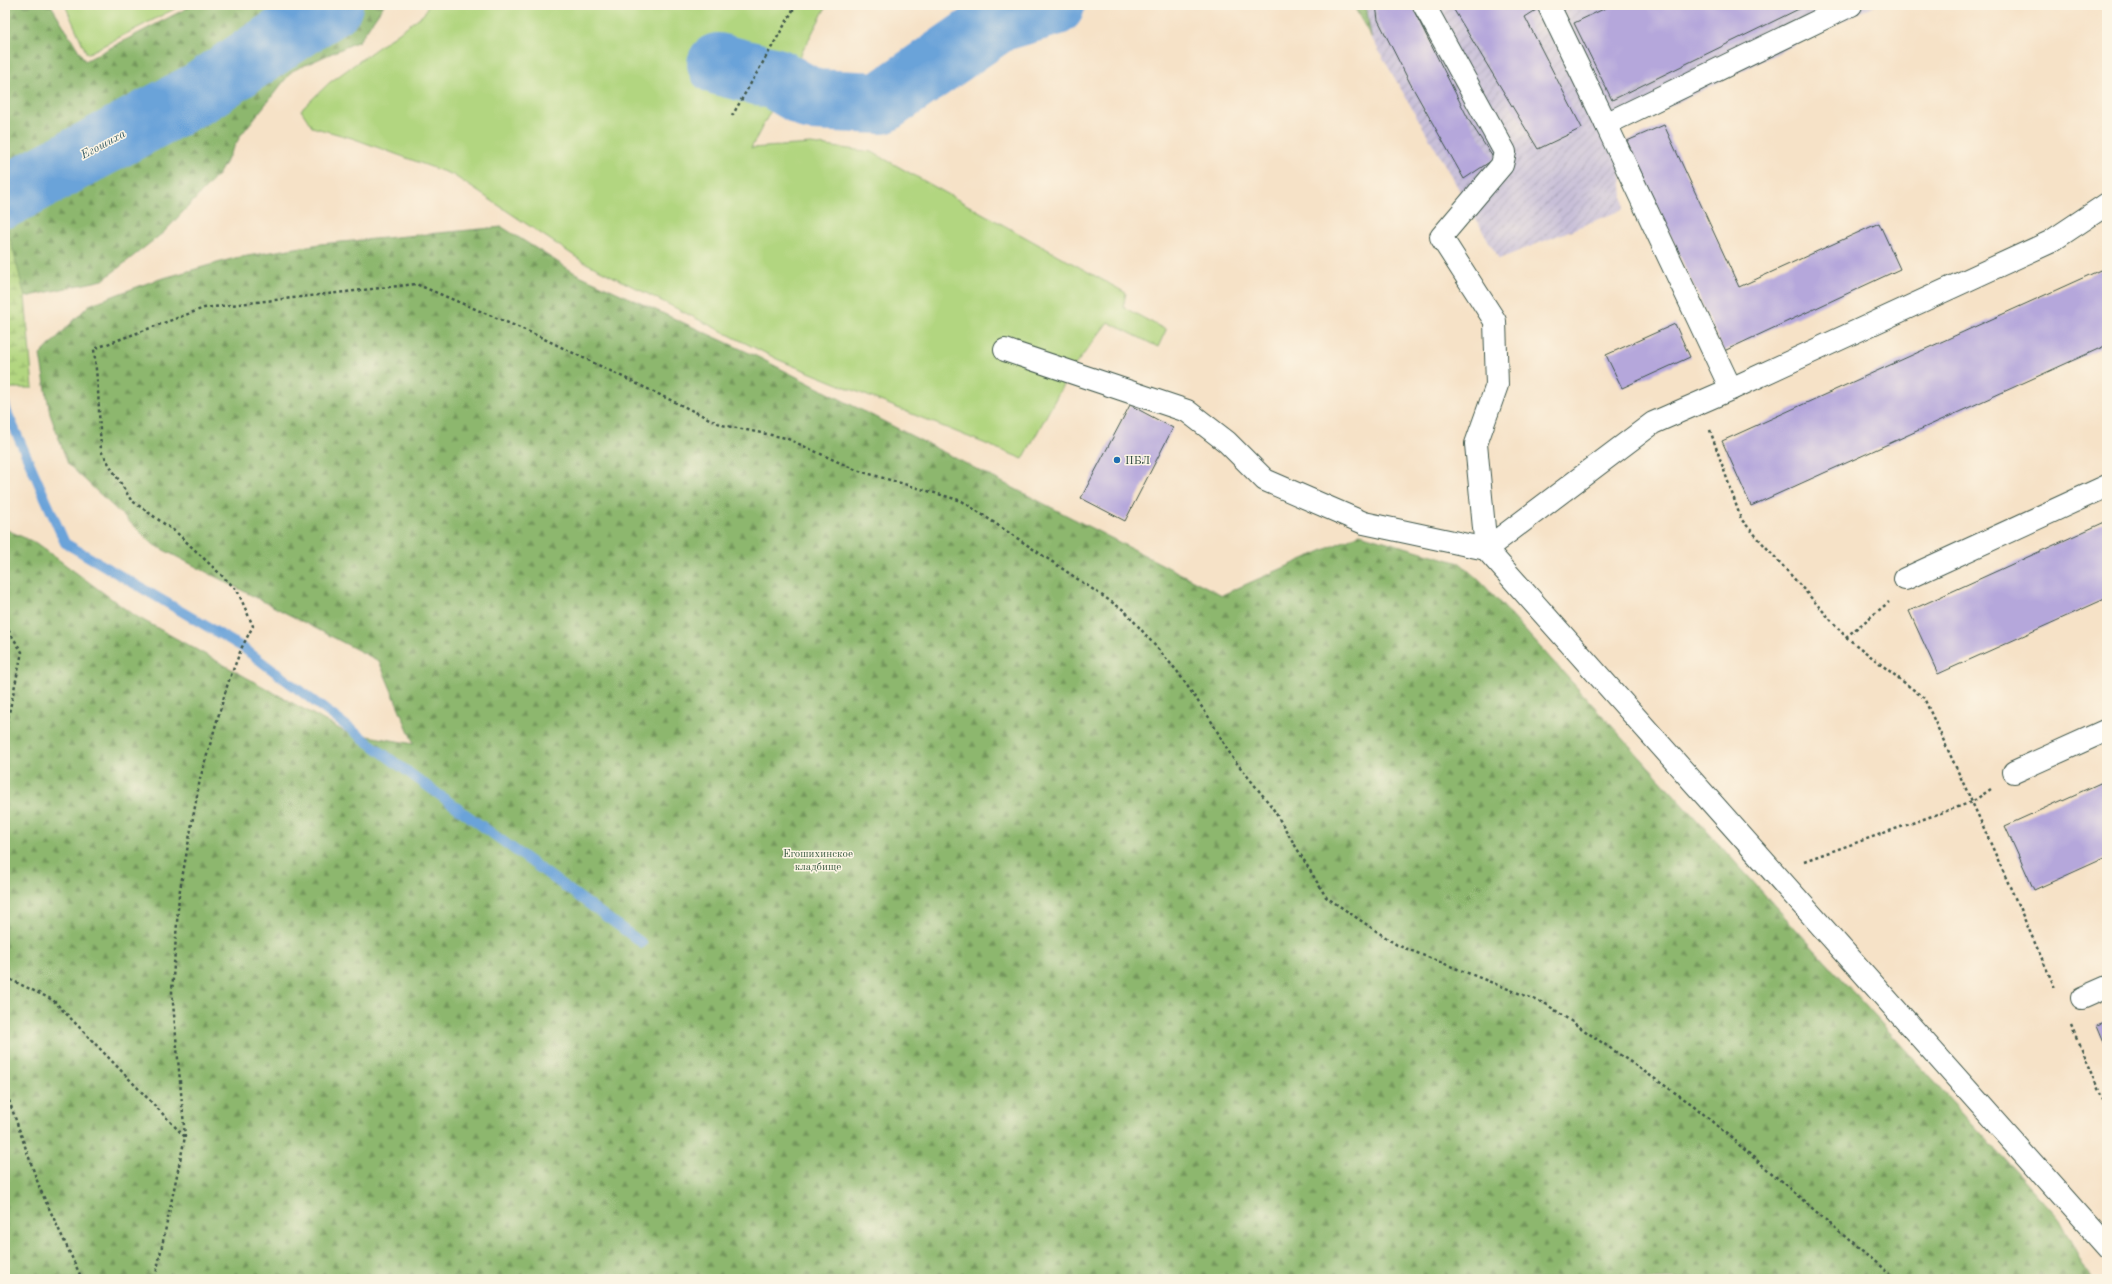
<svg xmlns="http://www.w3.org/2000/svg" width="2112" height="1284" font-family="'Old Standard TT',serif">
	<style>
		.industrial { fill: url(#industrial-furrows) }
		.forest { fill: url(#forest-firs); stroke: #567a51 }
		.wetland { fill: url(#wetland-marsh); stroke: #688a5a }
		.pitch { fill: #b2d680; stroke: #688a5a }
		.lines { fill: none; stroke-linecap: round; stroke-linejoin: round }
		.stream { stroke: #6ba3d9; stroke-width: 10 }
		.river { stroke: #6ba3d9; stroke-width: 62 }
		.building { fill: #b5a7db }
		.minor-casing { stroke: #3f564a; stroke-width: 24 }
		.path { stroke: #3f564a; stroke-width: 2.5; stroke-dasharray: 3 3; stroke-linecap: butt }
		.minor { stroke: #fff; stroke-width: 22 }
		.poi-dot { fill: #1f6fb2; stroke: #fcf5e5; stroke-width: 1.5 }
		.labels { text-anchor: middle; stroke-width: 3; stroke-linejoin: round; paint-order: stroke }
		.poi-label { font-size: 11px; fill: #1f3d34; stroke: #fcf5e5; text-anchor: start }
		.park-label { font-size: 11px; fill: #3c5c43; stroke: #fcf5e5 }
		.water-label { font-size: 12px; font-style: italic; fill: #365c66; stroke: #fcf5e5 }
	</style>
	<defs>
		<pattern id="industrial-furrows" width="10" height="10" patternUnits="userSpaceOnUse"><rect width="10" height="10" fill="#c8bfd8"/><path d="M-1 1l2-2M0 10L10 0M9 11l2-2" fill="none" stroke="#a29cb0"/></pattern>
		<pattern id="forest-firs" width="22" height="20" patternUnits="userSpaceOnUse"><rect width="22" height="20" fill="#8db76e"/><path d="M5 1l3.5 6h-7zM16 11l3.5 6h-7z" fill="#73965b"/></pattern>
		<pattern id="wetland-marsh" width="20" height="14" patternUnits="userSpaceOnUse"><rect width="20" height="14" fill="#b2d680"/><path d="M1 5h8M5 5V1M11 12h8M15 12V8" fill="none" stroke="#90af6a"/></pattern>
	</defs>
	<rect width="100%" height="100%" fill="#fcf5e5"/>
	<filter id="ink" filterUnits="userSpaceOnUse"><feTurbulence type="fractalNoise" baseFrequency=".025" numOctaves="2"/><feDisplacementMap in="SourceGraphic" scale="8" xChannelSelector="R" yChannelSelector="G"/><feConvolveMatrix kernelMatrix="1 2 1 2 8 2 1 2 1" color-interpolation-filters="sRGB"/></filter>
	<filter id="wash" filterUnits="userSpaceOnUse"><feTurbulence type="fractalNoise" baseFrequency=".012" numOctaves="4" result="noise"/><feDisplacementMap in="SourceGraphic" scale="16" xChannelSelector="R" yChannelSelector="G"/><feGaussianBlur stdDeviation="0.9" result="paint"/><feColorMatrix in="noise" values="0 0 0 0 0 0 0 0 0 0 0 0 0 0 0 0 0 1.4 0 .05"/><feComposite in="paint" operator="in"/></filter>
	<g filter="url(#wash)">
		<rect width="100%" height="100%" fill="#f6e2c7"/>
		<!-- industrial -->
		<polygon class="industrial" points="1366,5 1875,5 1618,132 1624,209 1499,259 1371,37"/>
		<!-- forest -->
		<g class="forest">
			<polygon points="5,5 51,5 85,61 193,5 384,5 359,41 292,71 241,135 218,175 164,232 103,280 25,297 5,227"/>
			<polygon points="1353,5 1366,5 1371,37"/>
			<polygon points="502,227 575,273 756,356 1222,595 1360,534 1460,563 1482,583 2058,1218 2091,1279 5,1279 5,529 36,543 132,614 345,732 414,744 379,661 154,545 68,464 50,414 40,355 89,305 153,281 235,258 320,244"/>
		</g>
		<!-- wetland -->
		<polygon class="wetland" points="5,218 25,297 33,388 5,388"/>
		<!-- pitch -->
		<g class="pitch">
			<polygon points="65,5 182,5 87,54"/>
			<polygon points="428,5 827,5 751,148 811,144 872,152 1126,293 1123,307 1166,330 1158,347 1108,322 1070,372 1023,459 779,360 582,261 453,175 352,138 312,127 301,110 329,83 424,14"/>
		</g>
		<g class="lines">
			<!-- stream -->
			<polyline class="stream" points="5,404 7,412 65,543 242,647 393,761 642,943"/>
			<!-- river -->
			<g class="river">
				<polyline points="718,64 776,79 812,100 881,103 999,21 1054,5"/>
				<polyline points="5,197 201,92 332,5"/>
			</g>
		</g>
		<g id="blocks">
			<!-- building -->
			<g class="building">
				<polygon points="1376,5 1413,5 1415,13 1470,122 1494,159 1464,179 1410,83 1378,20"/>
				<polygon points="1451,5 1544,5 1525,17 1582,128 1538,149"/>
				<polygon points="1612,5 1807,5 1612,100 1574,23"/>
				<polygon points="1664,125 1739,287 1879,223 1900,269 1724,351 1627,141"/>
				<polygon points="2107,267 2107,345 1751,506 1722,441"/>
				<polygon points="1675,324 1690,357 1622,388 1606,355"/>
				<polygon points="1130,405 1173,428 1125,521 1081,498"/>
				<polygon points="2107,521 2107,598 1938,674 1909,611"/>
				<polygon points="2107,780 2107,857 2034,890 2005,826"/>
				<polygon points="2107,1021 2107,1049 2097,1025"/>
			</g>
		</g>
	</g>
	<g filter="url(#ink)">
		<use href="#blocks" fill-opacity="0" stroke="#3f564a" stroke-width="1"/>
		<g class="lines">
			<!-- minor casing -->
			<g class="minor-casing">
				<g id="minor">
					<polyline points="1424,5 1505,152 1502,165 1441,237 1495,321 1497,385 1476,444 1486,549 2107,1247"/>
					<polyline points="1550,5 1549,6 1606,124"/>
					<polyline points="1005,350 1187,411 1227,442 1265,480 1364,523 1486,549 1653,423 1731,389 1606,124 1851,5"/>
					<polyline points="1731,389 2050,242 2107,204"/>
					<polyline points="1905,579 2107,486"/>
					<polyline points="2014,772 2107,730"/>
					<polyline points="2082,998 2107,987"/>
				</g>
			</g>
			<!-- path -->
			<g class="path">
				<polyline points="732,116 796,5"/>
				<polyline points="1710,430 1741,519 1846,637 1889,602"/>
				<polyline points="5,625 22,652 5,732"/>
				<polyline points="1846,637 1924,698 1978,815 2055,988"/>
				<polyline points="1804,861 1972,802 1991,789"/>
				<polyline points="5,977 53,1000 185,1137 155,1279"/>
				<polyline points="2071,1026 2107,1108"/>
				<polyline points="5,1089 40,1189 82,1279"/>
				<polyline points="185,1137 172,992 179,895 200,779 228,683 242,647 253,626 237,590 177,533 131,500 101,451 98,390 94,349 204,308 416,284 532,333 722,425 786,438 856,470 962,501 1125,611 1177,671 1210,719 1232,757 1272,807 1326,897 1397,945 1546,1004 1693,1105 1894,1279"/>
			</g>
			<!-- minor -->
			<use href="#minor" class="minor"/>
		</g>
	</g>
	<!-- markers -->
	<circle class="poi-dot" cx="1117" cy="460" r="4"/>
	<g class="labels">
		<!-- poi labels -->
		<g class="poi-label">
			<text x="1125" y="464">ПБЛ</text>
		</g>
		<!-- park labels -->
		<g class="park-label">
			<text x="818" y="857">Егошихинское<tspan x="818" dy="13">кладбище</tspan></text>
		</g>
		<!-- water labels -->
		<g class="water-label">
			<text transform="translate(103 144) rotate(-28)" y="4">Егошиха</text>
		</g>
	</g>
	<!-- margin -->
	<rect width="2112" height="1284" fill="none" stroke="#fcf5e5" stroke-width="20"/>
</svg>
